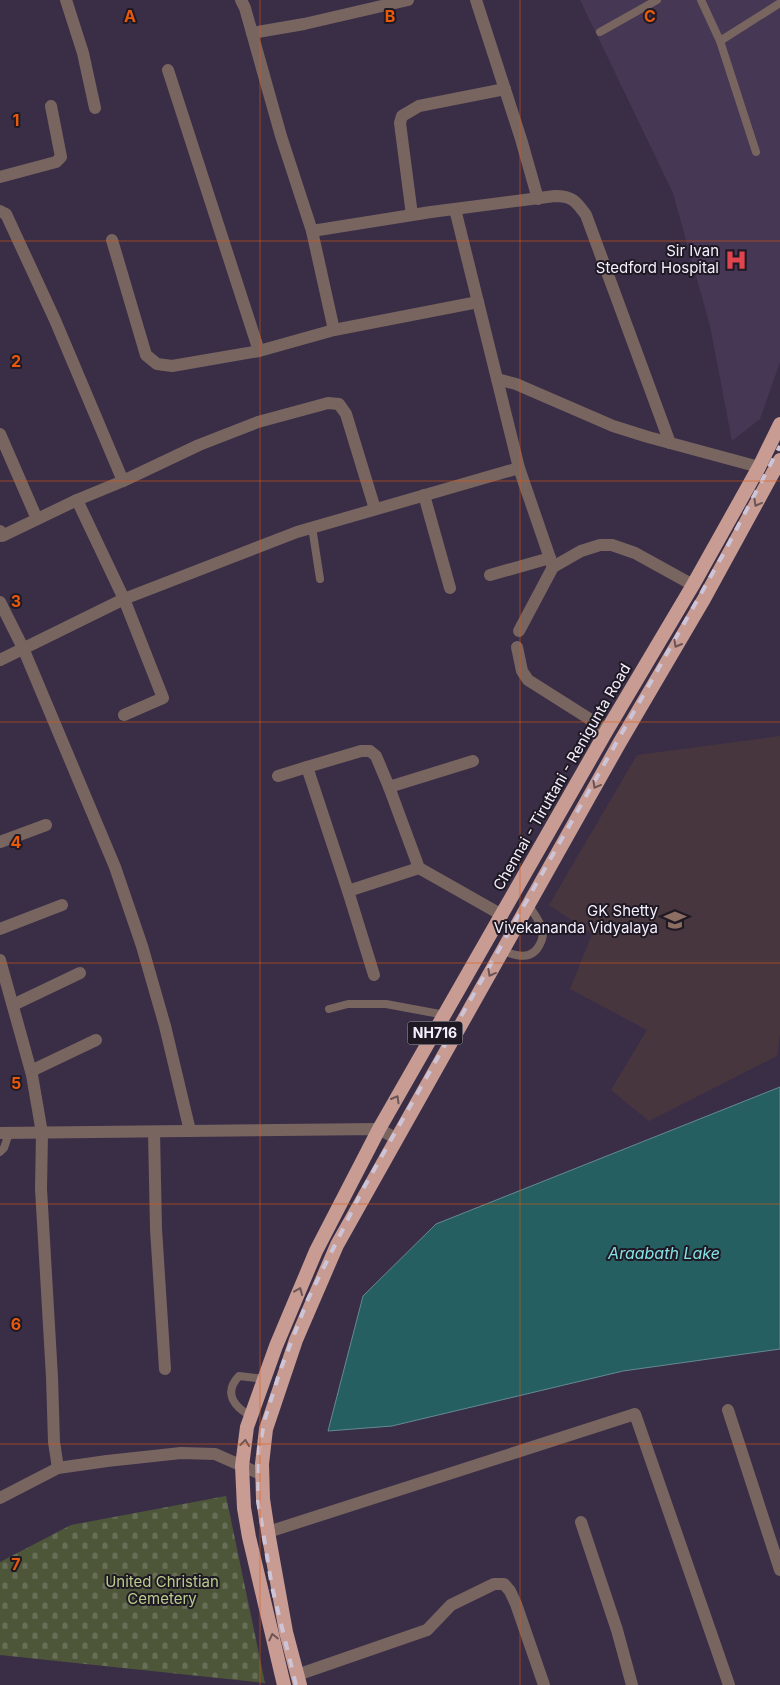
<svg xmlns="http://www.w3.org/2000/svg" width="780" height="1685" font-family="Inter,sans-serif">
	<style>
		.built { fill: #463754 }
		.education { fill: #48363f }
		.cemetery { fill: url(#cemetery-stones) }
		.water { fill: #265f62; stroke: #648a91 }
		.lines { fill: none; stroke-linecap: round; stroke-linejoin: round }
		.service { stroke: #796560; stroke-width: 8 }
		.minor { stroke: #796560; stroke-width: 12 }
		.tertiary { stroke: #796560; stroke-width: 12 }
		.trunk { stroke: #c89c93; stroke-width: 14 }
		.rail { stroke: #cdc5d7; stroke-width: 4; stroke-dasharray: 9 9; stroke-linecap: butt }
		.oneway { stroke: #6b5456 }
		.grid { fill: none; stroke: #e8590c; stroke-width: 1; stroke-opacity: 0.55 }
		.labels { text-anchor: middle; stroke-width: 4; stroke-linejoin: round; paint-order: stroke }
		.shield { fill: #1f1924; stroke: #b5aebd; stroke-width: 1 }
		.shield-label { font-size: 14px; font-weight: bold; fill: #f5eefe }
		.poi-label { font-size: 15px; fill: #f5eefe; stroke: #1f1924; text-anchor: end }
		.street-label { font-size: 15px; fill: #f5eefe; stroke: #1f1924 }
		.park-label { font-size: 15px; fill: #bacd8c; stroke: #1f1924 }
		.water-label { font-size: 16px; font-style: italic; fill: #84e1e6; stroke: #1f1924 }
		.grid-label { font-size: 16px; text-anchor: middle; font-weight: bold; fill: #e8590c; stroke: #1f1924; stroke-width: 4; stroke-linejoin: round; paint-order: stroke }
	</style>
	<defs>
		<pattern id="cemetery-stones" width="16" height="16" patternUnits="userSpaceOnUse" patternTransform="scale(1.25)"><rect width="16" height="16" fill="#4e563a"/><path d="M2 7V4a2 2 0 0 1 4 0v3zM10 15v-3a2 2 0 0 1 4 0v3z" fill="#686f58"/></pattern>
	</defs>
	<rect width="100%" height="100%" fill="#3a2e47"/>
	<!-- built -->
	<polygon class="built" points="580,0 780,0 780,362 760,419 732,441 710,326 673,193"/>
	<!-- education -->
	<polygon class="education" points="780,736 780,1034 777,1056 649,1121 611,1090 647,1030 570,989 592,934 549,905 637,755"/>
	<!-- cemetery -->
	<polygon class="cemetery" points="226,1496 265,1683 0,1655 0,1562 71,1525"/>
	<!-- water -->
	<polygon class="water" points="780,1087 780,1349 623,1371 392,1426 328,1431 363,1296 436,1224"/>
	<g class="lines">
		<!-- service -->
		<g class="service">
			<polyline points="701,0 720,41 780,3"/>
			<polyline points="600,32 657,0"/>
			<polyline points="720,41 756,152"/>
			<polyline points="312,527 320,579"/>
			<path d="M503,951c14,5 29,10 37,-7 2,-4 4,-10 2,-15 -2,-8 -9,-16 -13,-24"/>
			<polyline points="329,1009 348,1004 386,1004 445,1015"/>
			<polyline points="0,1152 4,1148 9,1133"/>
			<path d="M251,1416c-17,-9 -28,-23 -12,-40l25,3"/>
		</g>
		<!-- minor -->
		<g class="minor">
			<polyline points="66,0 83,53 95,108"/>
			<polyline points="241,0 245,8 281,136 312,231 334,330"/>
			<polyline points="476,0 521,139 538,199"/>
			<polyline points="252,33 304,24 408,0"/>
			<polyline points="168,70 259,351"/>
			<polyline points="0,177 56,162 61,157 51,106"/>
			<polyline points="455,209 519,468 553,567"/>
			<polyline points="0,211 6,214 55,320 123,481"/>
			<polyline points="412,215 400,123 402,116 419,106 505,89"/>
			<path d="M312,231l119,-19 124,-16c17,0 21,5 31,19l84,228"/>
			<polyline points="112,240 146,355 157,364 172,366 259,351 334,330 478,302"/>
			<polyline points="497,379 516,384 613,426 648,437 759,467"/>
			<polyline points="0,434 37,519"/>
			<polyline points="424,495 450,588"/>
			<polyline points="77,500 124,599 163,698 124,715"/>
			<polyline points="0,531 2,536 77,500 123,481 199,445 258,422 328,403 339,404 346,414 375,509"/>
			<polyline points="490,575 550,558"/>
			<polyline points="0,602 23,648 115,867 142,946 165,1026 190,1131"/>
			<polyline points="519,631 553,567 581,551 600,545 612,545 635,553 693,585"/>
			<polyline points="517,647 522,671 528,680 607,730"/>
			<polyline points="0,660 124,599 297,532 519,468"/>
			<polyline points="278,776 307,767"/>
			<polyline points="389,787 473,761"/>
			<polyline points="0,842 46,825"/>
			<polyline points="419,868 389,787 376,756 370,751 361,751 307,767 348,891 419,868 502,915"/>
			<polyline points="348,891 374,975"/>
			<polyline points="0,929 62,905"/>
			<polyline points="0,960 32,1075 42,1133 41,1189 52,1377 54,1442 58,1468"/>
			<polyline points="13,1005 80,973"/>
			<polyline points="31,1071 96,1040"/>
			<polyline points="154,1132 156,1229 165,1369"/>
			<polyline points="728,1410 780,1570"/>
			<polyline points="0,1498 58,1468 107,1461 181,1453 215,1454 263,1475"/>
			<polyline points="581,1522 617,1630 632,1685"/>
			<polyline points="268,1532 635,1414 729,1685"/>
			<polyline points="297,1675 427,1630 451,1605 494,1584 504,1584 510,1591 516,1604 544,1685"/>
		</g>
		<!-- tertiary -->
		<polyline class="tertiary" points="0,1133 379,1129 397,1139"/>
		<!-- trunk -->
		<g class="trunk">
			<polyline points="284,1685 249,1537 244,1508 242,1466 247,1427 276,1346 316,1251 379,1129 607,730 693,585 759,467 780,424"/>
			<polyline points="300,1685 286,1632 268,1532 263,1499 262,1464 266,1429 296,1340 337,1245 620,742 704,599 780,460"/>
		</g>
		<!-- rail -->
		<polyline class="rail" points="296,1685 272,1587 258,1501 259,1449 265,1419 280,1371 308,1299 362,1191 724,553 780,446"/>
	</g>
	<!-- one-way arrows -->
	<defs><path id="oneway-chevron" d="M-2-3.5L2.5 0L-2 3.5" fill="none" stroke-width="1.6" stroke-linecap="round" stroke-linejoin="round" transform="scale(1.25)"/></defs>
	<g class="oneway">
		<use href="#oneway-chevron" transform="translate(757 503) rotate(119)"/>
		<use href="#oneway-chevron" transform="translate(677 644) rotate(120)"/>
		<use href="#oneway-chevron" transform="translate(596 785) rotate(119)"/>
		<use href="#oneway-chevron" transform="translate(491 973) rotate(119)"/>
		<use href="#oneway-chevron" transform="translate(396 1099) rotate(-60)"/>
		<use href="#oneway-chevron" transform="translate(299 1291) rotate(-67)"/>
		<use href="#oneway-chevron" transform="translate(245 1443) rotate(-83)"/>
		<use href="#oneway-chevron" transform="translate(273 1637) rotate(-103)"/>
	</g>
	<!-- grid -->
	<path class="grid" d="M260,0v1685M520,0v1685M0,241h780M0,481h780M0,722h780M0,963h780M0,1204h780M0,1444h780"/>
	<!-- icons -->
	<defs>
		<g id="hospital-bare" transform="scale(1.725)"><path d="M-5-5h3v3.5h4V-5h3V5h-3V1.5h-4V5h-3Z" fill="#e0444e" stroke="#1f1924" stroke-width="2.5" paint-order="stroke"/></g>
		<g id="school-bare" transform="scale(1.725)"><path d="M0-5L7-2L0 1L-7-2ZM-4 1L0 2.5L4 1V4Q0 6-4 4Z" fill="#8d6e63" stroke="#1f1924" stroke-width="2.5" paint-order="stroke"/></g>
	</defs>
	<g fill-rule="evenodd">
		<use href="#hospital-bare" x="736" y="260"/>
		<use href="#school-bare" x="675" y="920"/>
	</g>
	<g class="labels">
		<!-- shield labels -->
		<rect class="shield" x="407.5" y="1021.5" width="55" height="23" rx="4"/>
		<g class="shield-label">
			<text x="435" y="1038">NH716</text>
		</g>
		<!-- poi labels -->
		<g class="poi-label">
			<text x="719" y="256">Sir Ivan<tspan x="719" dy="17">Stedford Hospital</tspan></text>
			<text x="658" y="916">GK Shetty<tspan x="658" dy="17">Vivekananda Vidyalaya</tspan></text>
		</g>
		<!-- street labels -->
		<g class="street-label">
			<text transform="translate(562 777) rotate(-60)" y="5">Chennai - Tiruttani - Renigunta Road</text>
		</g>
		<!-- park labels -->
		<g class="park-label">
			<text x="162" y="1587">United Christian<tspan x="162" dy="17">Cemetery</tspan></text>
		</g>
		<!-- water labels -->
		<g class="water-label">
			<text x="664" y="1259">Araabath Lake</text>
		</g>
	</g>
	<g class="grid-label">
		<text x="130" y="22">A</text>
		<text x="390" y="22">B</text>
		<text x="650" y="22">C</text>
		<text x="16" y="126">1</text>
		<text x="16" y="367">2</text>
		<text x="16" y="607">3</text>
		<text x="16" y="848">4</text>
		<text x="16" y="1089">5</text>
		<text x="16" y="1330">6</text>
		<text x="16" y="1570">7</text>
	</g>
</svg>
